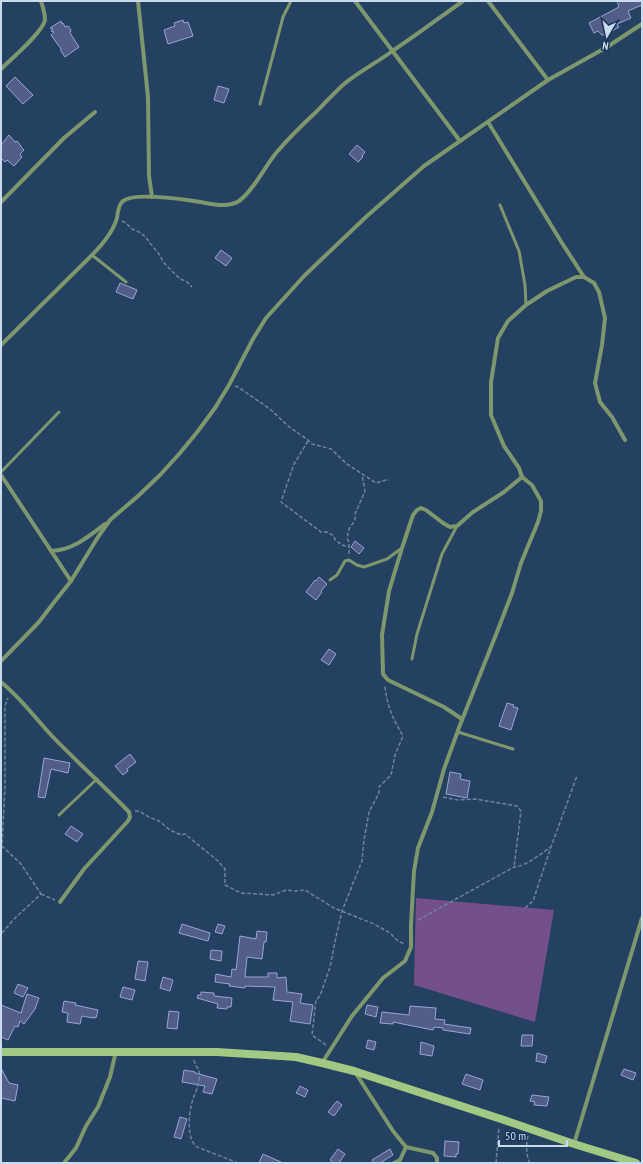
<svg xmlns="http://www.w3.org/2000/svg" width="643" height="1164" font-family="'PT Sans Narrow',sans-serif">
	<style>
		.green { fill: #745089 }
		.building { fill: #535e87; stroke: #99a6d3 }
		.lines { fill: none; stroke-linecap: round; stroke-linejoin: round }
		.path { stroke: #6c84a0; stroke-width: 1.5; stroke-dasharray: 4 2; stroke-linecap: butt }
		.lane { stroke: #7e976c; stroke-width: 3 }
		.street { stroke: #7e976c; stroke-width: 4 }
		.secondary { stroke: #a1c983; stroke-width: 8 }
	</style>
	<rect width="100%" height="100%" fill="#244162"/>
	<!-- green -->
	<polygon class="green" points="416,898 554,910 535,1022 414,985"/>
	<!-- building -->
	<g class="building">
		<polygon points="617,1 642,1 642,5 628,11 631,18 617,24 619,27 612,31 604,35 602,35 598,31 594,33 589,23 619,7"/>
		<polygon points="183,20 184,23 188,22 193,36 168,44 164,30 175,26 174,23"/>
		<polygon points="61,21 62,24 63,23 65,27 68,26 71,30 70,33 79,47 65,57 61,51 61,49 51,35 54,32 51,31 53,29 50,28"/>
		<polygon points="15,77 33,95 23,104 6,86"/>
		<polygon points="218,86 229,89 224,103 214,100"/>
		<polygon points="9,135 15,142 17,141 21,146 21,147 24,150 20,154 22,157 14,166 7,160 5,162 1,158 1,145"/>
		<polygon points="357,145 365,152 362,156 363,157 358,162 349,154"/>
		<polygon points="221,250 232,258 226,266 215,258"/>
		<polygon points="120,283 137,290 133,299 116,292"/>
		<polygon points="355,541 364,548 359,554 351,547"/>
		<polygon points="319,577 327,584 321,591 322,592 316,600 306,592 315,580 316,581"/>
		<polygon points="329,649 336,654 329,665 321,660"/>
		<polygon points="507,703 514,705 513,707 518,708 511,730 499,726"/>
		<polygon points="130,754 136,762 127,769 128,771 123,775 115,766"/>
		<polygon points="44,758 70,763 68,773 51,769 45,798 38,797"/>
		<polygon points="450,772 461,774 460,779 470,781 467,798 446,794"/>
		<polygon points="71,826 83,834 77,842 65,834"/>
		<polygon points="182,924 210,933 208,941 179,933"/>
		<polygon points="218,924 225,926 222,934 215,932"/>
		<polygon points="257,931 267,932 266,942 264,942 262,959 247,957 245,977 268,977 268,973 277,973 277,978 286,977 287,992 302,994 300,1003 313,1005 310,1024 290,1021 293,1002 273,1000 275,987 245,986 245,988 229,986 230,984 215,982 216,974 231,977 232,969 236,970 240,936 256,939"/>
		<polygon points="211,950 222,951 221,961 210,959"/>
		<polygon points="138,961 148,962 145,981 135,979"/>
		<polygon points="163,977 173,980 170,991 160,988"/>
		<polygon points="18,984 28,988 23,997 14,993"/>
		<polygon points="123,987 135,990 132,1000 120,997"/>
		<polygon points="201,992 214,993 214,996 232,998 231,1007 227,1007 227,1009 217,1008 218,1004 197,998 198,995 201,995"/>
		<polygon points="27,994 39,998 35,1009 24,1024 20,1021 18,1027 15,1026 8,1040 1,1037 1,1005 21,1013"/>
		<polygon points="64,1001 76,1003 75,1005 98,1010 96,1018 93,1017 93,1018 82,1016 80,1024 67,1022 68,1013 62,1012"/>
		<polygon points="367,1005 378,1007 376,1017 365,1014"/>
		<polygon points="410,1006 436,1008 435,1019 445,1020 444,1024 471,1028 470,1034 443,1030 443,1028 434,1027 433,1030 393,1022 393,1024 380,1023 382,1012 409,1015"/>
		<polygon points="169,1011 179,1012 177,1029 167,1028"/>
		<polygon points="522,1035 533,1035 532,1046 521,1046"/>
		<polygon points="368,1040 376,1042 374,1050 366,1048"/>
		<polygon points="421,1042 434,1046 432,1056 420,1054"/>
		<polygon points="537,1053 547,1056 545,1063 536,1061"/>
		<polygon points="1,1068 9,1083 18,1085 15,1101 1,1098"/>
		<polygon points="624,1069 636,1073 633,1080 621,1075"/>
		<polygon points="184,1070 195,1072 195,1073 217,1079 212,1094 203,1092 205,1086 182,1082"/>
		<polygon points="466,1074 483,1080 480,1090 462,1084"/>
		<polygon points="300,1086 308,1090 305,1097 296,1093"/>
		<polygon points="532,1095 549,1097 547,1106 534,1105 535,1102 530,1101"/>
		<polygon points="337,1101 342,1105 334,1116 328,1112"/>
		<polygon points="180,1117 187,1119 181,1139 174,1137"/>
		<polygon points="445,1141 459,1142 458,1154 456,1154 456,1157 444,1156"/>
		<polygon points="338,1149 345,1154 339,1163 334,1163 330,1160"/>
		<polygon points="390,1149 393,1155 380,1163 374,1163 372,1160"/>
		<polygon points="263,1154 283,1163 259,1163"/>
	</g>
	<g class="lines">
		<!-- path -->
		<g class="path">
			<polyline points="122,221 126,223 132,229 141,233 148,240 150,243 159,254 164,263 180,279 186,281 192,287"/>
			<polyline points="235,386 238,387 270,409 288,426 308,440 312,444 331,449 347,464 376,483 386,480 389,480"/>
			<polyline points="308,441 294,464 281,502 321,532 327,532 334,536 335,540 342,545 349,547"/>
			<polyline points="349,554 349,542 347,538 349,529 355,520 355,514 365,491 362,475"/>
			<polyline points="443,797 458,800 475,799 517,806 521,811 514,867"/>
			<polyline points="135,811 139,811 149,817 159,821 170,830 181,835 185,834 218,861 225,869 225,885 241,893 273,895 286,890 296,891 305,890 334,908 374,924 390,933 398,941 404,944"/>
			<polyline points="1,851 2,846"/>
			<polyline points="41,894 55,900"/>
			<polyline points="525,908 533,901 551,847 577,776"/>
			<path d="M418,920l96,-53c13,-1 26,-13 37,-20"/>
			<polyline points="2,933 14,919 41,894 21,864 2,846 5,786 5,706 8,698"/>
			<path d="M326,1045l-14,-10 4,-35 4,-4 10,-29 6,-30 6,-26 20,-50 2,-21 5,-28 10,-19v-6l12,-12 4,-20 8,-19c-10,-17 -16,-30 -18,-50"/>
			<path d="M194,1060c1,6 3,6 5,11 1,4 0,10 -1,13 -1,6 -4,12 -6,18 -3,12 -6,37 5,45l41,16"/>
			<path d="M528,1136c-2,8 -2,20 2,27"/>
			<polyline points="496,1163 499,1127"/>
		</g>
		<!-- lane -->
		<g class="lane">
			<polyline points="260,104 283,17 291,1"/>
			<polyline points="500,205 519,251 525,285 526,305"/>
			<polyline points="92,255 126,282"/>
			<polyline points="1,472 59,412"/>
			<polyline points="330,580 337,575 345,561 349,560 357,565 364,567 387,559 402,548"/>
			<polyline points="412,659 417,634 442,554 457,526"/>
			<polyline points="458,732 513,749"/>
			<polyline points="59,815 97,779"/>
		</g>
		<!-- street -->
		<g class="street">
			<polyline points="138,1 148,97 149,176 152,197"/>
			<polyline points="355,1 460,141"/>
			<polyline points="488,1 548,80"/>
			<path d="M1,69c10,-10 42,-37 44,-49 0,-7 -2,-13 -4,-19"/>
			<polyline points="488,122 562,243 584,277"/>
			<polyline points="1,202 64,138 95,112"/>
			<path d="M1,345l91,-90c10,-10 21,-23 25,-37 1,-6 1,-13 6,-17 11,-9 57,-2 71,0 15,2 32,8 45,0 14,-10 25,-33 37,-48 12,-14 26,-28 40,-41 9,-9 18,-19 28,-28 13,-11 32,-21 47,-32 24,-16 48,-34 72,-51"/>
			<polyline points="1,475 71,581"/>
			<path d="M51,551c22,-1 37,-14 54,-27"/>
			<polyline points="1,661 39,622 55,601 71,581 98,537 110,520 138,496 160,475 180,453 198,431 215,408 229,385 253,339 266,318 305,275 367,216 424,166 548,80 607,47 642,24"/>
			<path d="M1,682c20,16 34,36 51,54 25,26 52,50 77,76l1,5 -2,4 -44,48 -24,33"/>
			<polyline points="462,719 444,707 388,680 383,674 382,635 389,591 402,548 413,515 417,510 421,508 426,510 443,523 450,527 457,526 473,512 504,492 522,477"/>
			<polyline points="322,1063 352,1016 383,978 405,961 411,947 411,924 414,871 418,848 432,812 444,769 460,725 497,632 512,593 521,563 538,522 541,511 541,501 532,485 522,477 519,468 504,446 491,415 491,382 498,338 508,321 526,305 547,291 576,277 584,277 594,283 599,292 605,318 602,345 595,383 600,402 612,417 625,440"/>
			<polyline points="355,1072 393,1131 406,1147 433,1153 437,1158 437,1163"/>
			<polyline points="574,1144 642,918"/>
			<polyline points="64,1163 76,1148 86,1126 98,1107 110,1077 116,1051"/>
			<polyline points="394,1163 400,1160 406,1147"/>
		</g>
		<!-- secondary -->
		<polyline class="secondary" points="1,1052 217,1052 296,1057 322,1063 354,1071 501,1119 574,1144 636,1163"/>
	</g>
	<!-- border -->
	<rect width="643" height="1164" fill="none" stroke="#cadbf0" stroke-width="4"/>
	<!-- north arrow -->
	<g transform="translate(607 36) rotate(189)" stroke="#193657" stroke-width="3" paint-order="stroke">
	<path d="M0-3L7 15L0 10L-7 15Z" fill="#cadbf0"/>
	<text y="-6" font-size="11" font-weight="bold" text-anchor="middle" fill="#cadbf0">N</text>
	</g>
	<!-- scale -->
	<path d="M499 1140v6h68v-6" fill="none" stroke="#cadbf0" stroke-width="2"/>
	<text x="505" y="1140" font-size="12" fill="#cadbf0" stroke="#193657" stroke-width="3" paint-order="stroke">50 m</text>
</svg>
